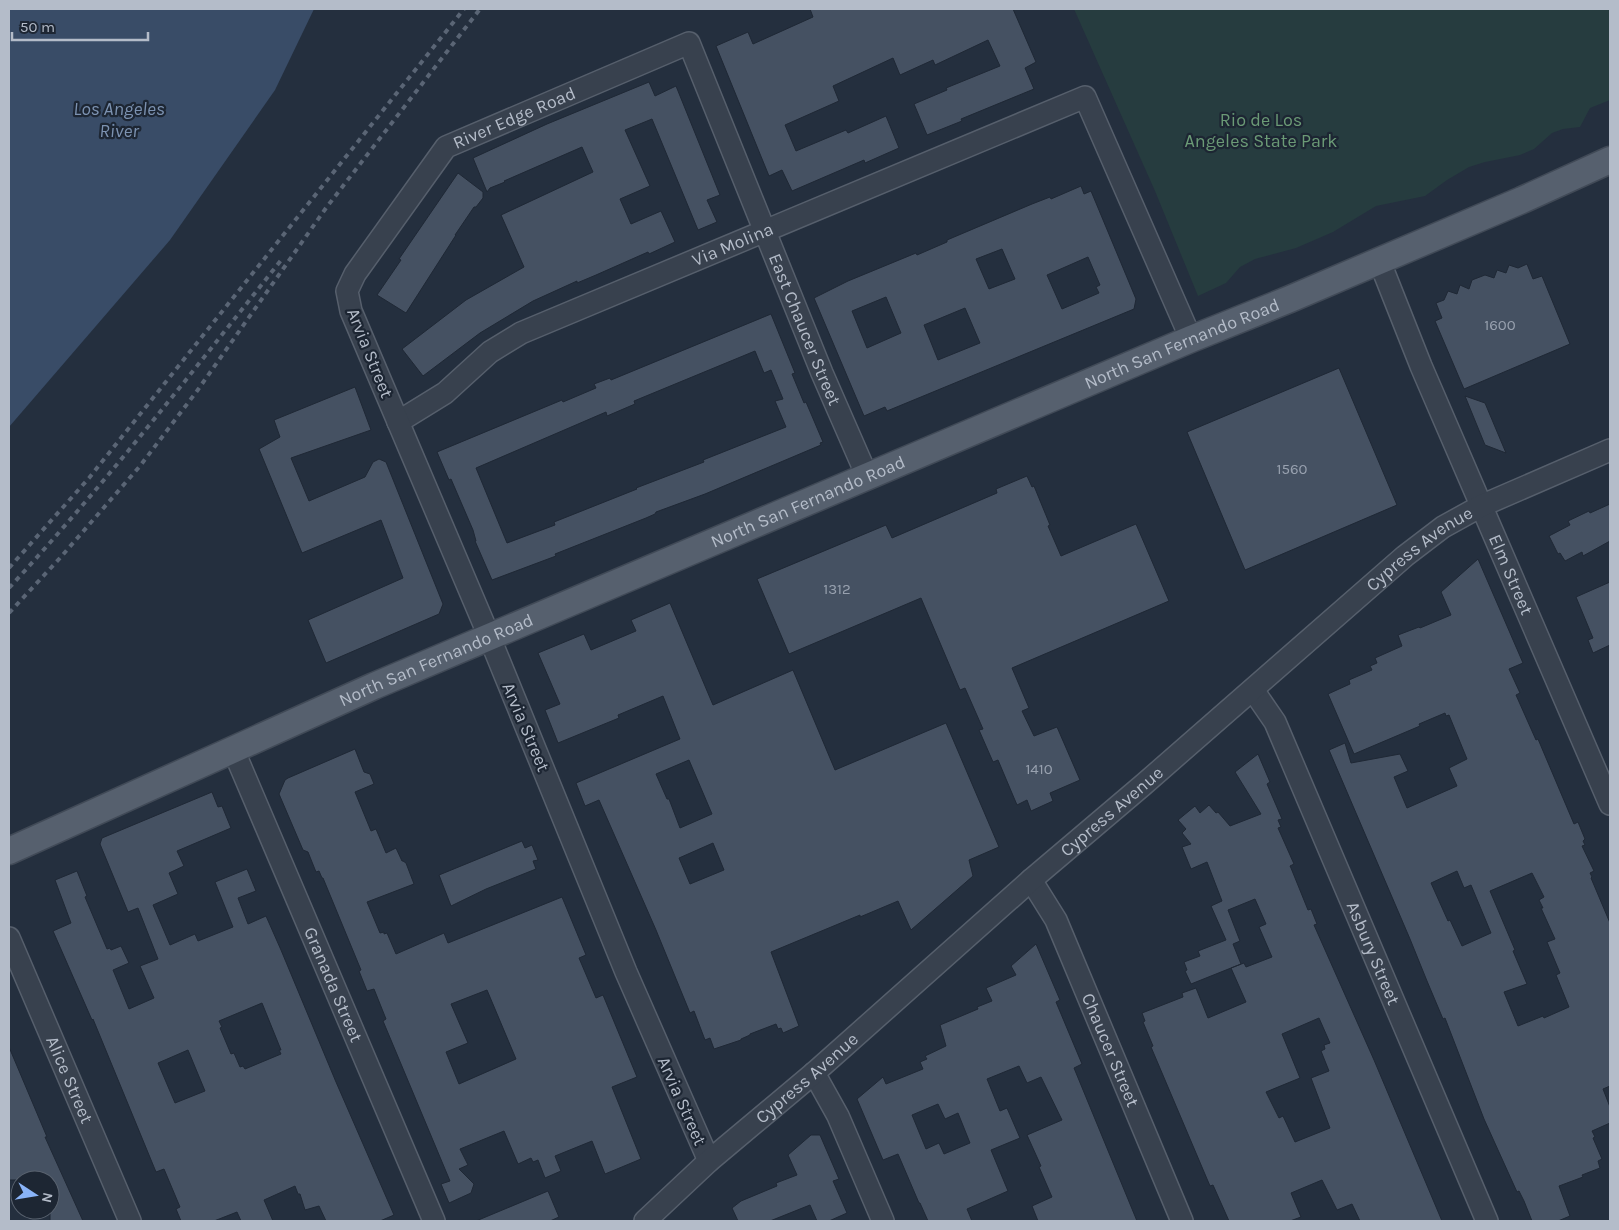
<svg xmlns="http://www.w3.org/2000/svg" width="1619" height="1230" font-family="Karla,sans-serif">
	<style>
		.green { fill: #263c3f }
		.water { fill: #394c67 }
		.building { fill: #455162; stroke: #1f2835; fill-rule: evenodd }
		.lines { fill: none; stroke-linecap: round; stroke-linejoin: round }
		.minor-casing { stroke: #565f6c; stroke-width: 24 }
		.major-casing { stroke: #414a57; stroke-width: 29 }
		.minor { stroke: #38414e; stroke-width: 21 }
		.major { stroke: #56606e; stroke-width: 26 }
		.rail { stroke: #5a6575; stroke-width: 4; stroke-dasharray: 5 5; stroke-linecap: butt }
		.labels { text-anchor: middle; stroke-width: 4.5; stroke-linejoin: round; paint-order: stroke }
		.number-label { font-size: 15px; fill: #98a1af }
		.street-label { font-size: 18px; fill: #b4bcc9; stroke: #1d2633 }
		.park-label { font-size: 18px; fill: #6b9a76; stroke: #1d2633 }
		.water-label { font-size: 19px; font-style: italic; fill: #7c92b1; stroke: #1d2633 }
	</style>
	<rect width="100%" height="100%" fill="#242f3e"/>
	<!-- green -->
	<polygon class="green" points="1074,9 1610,9 1610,100 1590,108 1580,127 1563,129 1552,133 1534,149 1520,155 1485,162 1469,167 1447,180 1425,196 1376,206 1333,232 1296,248 1255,259 1240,267 1226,283 1198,296 1155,191"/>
	<!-- water -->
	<polygon class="water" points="9,9 314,9 275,90 170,240 9,427"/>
	<!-- building -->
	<g class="building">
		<polygon points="810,9 1013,9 1036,62 1025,68 1034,89 961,119 962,121 927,135 914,104 947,90 946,88 1000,66 988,40 935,65 933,60 900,75 893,58 833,86 839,101 785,125 796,151 846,130 848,133 886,116 899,148 865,163 864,160 792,191 782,170 769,176 716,46 748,32 753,44 813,17"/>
		<polygon points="649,82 655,96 676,86 720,195 707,200 717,222 698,230 652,119 625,130 650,186 620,199 631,224 661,211 675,242 649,254 648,252 596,275 577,283 577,281 533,301 480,333 423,376 402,349 466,300 524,267 501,215 593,172 582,147 504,181 505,182 490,188 487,192 473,158 547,124"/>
		<polygon points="458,173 483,192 483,198 476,207 474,207 455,235 456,235 406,313 377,295 401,260 399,259"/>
		<path d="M1081,186l3,8 7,-3 45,108 -2,10 -247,102 -2,-4 -21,9 -50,-118 34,-17 68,-28 1,2 30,-13v-2l85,-36 18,-7 1,2zM1002,249l13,30 -26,10 -13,-30zM1088,257l12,28 -4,2 3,6 -37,16 -15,-34zM886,297l15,36 -34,15 -15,-37zM965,308l15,35 -42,17 -14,-35z"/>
		<polygon points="1527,264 1533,279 1542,276 1570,344 1464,389 1435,321 1442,318 1436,303 1444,300 1448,291 1457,294 1460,285 1469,289 1472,280 1485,275 1494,278 1497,270 1506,273 1509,265 1518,268"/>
		<path d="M771,314l24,59 -3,1 12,29 2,-1 17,40 -3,1 1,2 -116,49 -49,18 -1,2 -9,4 -91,36 1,2 -64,24 -17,-39h1l-3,-11 -22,-51 -2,1 -12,-28 125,-52 1,2 33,-14 -2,-4 16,-6 1,2zM755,351l9,22 7,-3 12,29 -8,2 11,26 -83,33 1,2 -68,26 1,1 -83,33 1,3 -48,18 -31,-75 130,-56 1,4 28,-12 -1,-3z"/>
		<polygon points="1339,368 1397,505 1245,570 1187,432"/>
		<polygon points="355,387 371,430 291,458 309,501 365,477 373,462 379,459 386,462 443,604 439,614 326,663 308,620 403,578 381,520 302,553 259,449 280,437 274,420"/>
		<polygon points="1465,396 1485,403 1506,453 1485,445"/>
		<polygon points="1027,476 1032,487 1034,486 1050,525 1048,526 1061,556 1136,524 1169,601 1012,668 1029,708 1022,711 1034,736 1057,727 1080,780 1050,793 1053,801 1031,811 1027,800 1017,805 998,760 993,762 979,730 983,729 965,688 960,690 921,598 789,654 757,579 886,525 892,538 997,493 996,489"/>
		<polygon points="1610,504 1610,541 1583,556 1582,552 1565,561 1560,553 1558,554 1549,536 1570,525 1568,521 1589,511 1590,513"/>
		<path d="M1478,559l45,104 -14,6 11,24 -4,2 20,45 2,-1 36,85 4,-2 7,17 -2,2 2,4 -3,1 12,25 -4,2 2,4 -1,1 19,45v163l-7,3 7,18v16l-18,8 3,6 -2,1 9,21 -4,2 2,7 -18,7 1,2 -24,9 11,30 -12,5h-26l-8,-20 -5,-10 -2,1 -33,-73 -39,-101 -2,1 -16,-38 -17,-42 -81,-189 16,-7 6,20 49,-9 8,17 -14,6 13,31 50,-22 -8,-18 18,-9 -18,-44 -3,1 -1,-3 -26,11 1,2 -66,28 -26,-60 22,-10 -1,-4 23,-10 -2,-4 7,-3 -2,-5 27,-12 -4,-11 21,-8 1,1 31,-13 -10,-23zM1457,871l7,17 7,-3 20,48 -29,13 -12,-26 -2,1 -17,-38zM1532,873l12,24 -5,3 4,8h-2l14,31 -8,3 13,31 -4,2 13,32 -25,11 -1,-2 -25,10 -14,-34 23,-8 -14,-33 2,-1 -25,-59z"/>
		<polygon points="1610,582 1610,645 1593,653 1588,640 1593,638 1576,597"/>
		<path d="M670,603l43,102 80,-35 42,100 111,-47 53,124 -30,13 4,16 -62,54 -13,-29 -38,16v-2l-89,37 28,74 -16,7 -2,-5 -3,1 -2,-5 -26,10v1l-9,4v1l-27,9 -4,-11 -5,2 -11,-29 -4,2 -34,-83 -57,-130 -14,6 -9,-23 104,-44 -17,-43 -45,19 1,3 -61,25 -13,-33 15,-6 -22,-51 46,-19 7,16 45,-19 -5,-11zM689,760l23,54 -32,14 -11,-29h-2l-11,-25zM713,843l11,27 -34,14 -11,-26z"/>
		<path d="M355,749l9,23 6,2 4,10 -19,8 16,39 5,-2 10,24 10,-5 6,13h1l3,2 8,21 -47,18 13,31 4,-1v2l3,-1 9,21 48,-21 4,10 114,-46 24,58 -7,3 17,40 7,-3 34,82 -25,10 29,72 -36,15 -13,-33 -37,15 6,15 -16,7 -7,-18 -5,2 -2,-4 -13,6 -14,-33 -44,18 8,16 -9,4 15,15 -3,9 -22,10 -8,-19 9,-3 -67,-160 3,-2 -12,-30 -7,2 -8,-20 2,-1 -38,-92h-1l-3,-7 -3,1 -8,-20 -5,-2 -24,-56 6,-14 3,-2zM487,990l29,69 -57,25 -13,-32 22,-9 -17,-39z"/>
		<path d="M1258,754l12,28 -3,2 15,35 -4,1 3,7 -3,1 16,36 -4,2 1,2 17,42 3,-1 6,15 -3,1 60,135 68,161h-82l-8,-17 -15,6 -15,-30 -31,13 10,24 -11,4h-61l-16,-36 -3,1 -59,-139 2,-1 -10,-24 2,-1 -3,-8 41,-16 -1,-4 14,-5 12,30 38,-16 -15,-34 13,-5 2,4 26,-10 -13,-30 7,-3 -11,-25 -27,11 12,31 -7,3 8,20 -50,20 -6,-13 2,-1 -3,-8 16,-6 -2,-5 28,-11 -15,-34 11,-5 -15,-39 -16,7 -9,-22 9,-3 -9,-11 4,-4 -8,-9 17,-14 5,7 9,-8 7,8 2,-1 12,14 31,-12 -26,-42zM1319,1018l11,25 -6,2 1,4 -4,2 8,20 -18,7 19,50 -35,14 -12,-26 -4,2 -13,-26 34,-14 -18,-44z"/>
		<path d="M212,792l6,15 4,-1 9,22 -54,23 7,15 -15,7 9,21 -25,11 17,40 25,-11 3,7 35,-14 -18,-45 32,-13 9,22 -18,7 10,26 18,-8 15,34 55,132 58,133 -14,6h-54l-7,-15 -14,4 -5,-16h-2l-3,-8 -31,14 9,21h-32l-4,-9 -23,9h-33l-5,-12 4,-2 -16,-38 -8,3 -63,-153 -1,1 -39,-89 18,-8 -16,-43 22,-9 10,25 -2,1 22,52 3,-1 1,2 10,-4 8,17 -16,7 16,39 25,-11 -14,-32 18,-7 -20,-51 -10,4 -28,-68 2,-6zM262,1003l19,47h-2l2,4 -36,15 -2,-3 -3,1 -6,-14 -3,1 -11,-26 2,-1 -3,-6zM188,1050l17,41 -30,12 -17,-40z"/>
		<polygon points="522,841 525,848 532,845 538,860 533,861 536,869 486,889 451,906 439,875"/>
		<path d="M1036,944l24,56 -4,2 26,62 -8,4 63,153h-99l-6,-15 20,-9 -13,-30 2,-1 -14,-31 35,-15 -21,-43 -14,6 -8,-17 -32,13 13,32 7,-3 13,30 -29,12 17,41 -41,18 5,12h-44l-8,-18h-1l-21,-49 -15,6 -26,-61 26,-22 3,7 37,-15 -3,-7 7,-3 -2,-3 21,-10 -6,-21 38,-16 -1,-2 15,-6 -6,-13 30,-13 -5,-9zM938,1104l7,15 13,-6 12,30 -26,11 -5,-11 -13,6 -14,-34z"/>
		<polygon points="9,1047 47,1137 45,1137 83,1221 50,1221 50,1180 9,1180"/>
		<polygon points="811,1135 820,1135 839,1179 833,1181 847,1213 829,1221 817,1221 810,1205 770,1221 738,1221 732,1208 741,1201 777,1186 776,1183 797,1175 788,1155"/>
		<polygon points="548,1191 559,1217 550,1221 476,1221"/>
	</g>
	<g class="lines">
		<!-- minor casing -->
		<g class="minor-casing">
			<g id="minor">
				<path id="s1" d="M1379,260l42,106 189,438"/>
				<path id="s2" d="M398,422l47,-29 45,-41 31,-19 564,-236 106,242"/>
				<path id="s3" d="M1253,690l22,32 212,499"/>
				<path id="s4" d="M233,749l201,472"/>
				<path id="s5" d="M1031,880l25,40 126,301"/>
				<path id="s6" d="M9,938l121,283"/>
				<polyline points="814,1073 838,1116 883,1221"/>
				<path id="s7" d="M709,1161l-83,-189 -137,-336 -138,-325 -4,-20 8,-17 91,-127 243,-104 133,330 45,103"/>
				<path id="s8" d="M645,1221l64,-60 105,-88 217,-193 112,-95 262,-229 38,-29 38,-21 129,-56"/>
			</g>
		</g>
		<!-- major casing -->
		<g class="major-casing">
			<g id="major">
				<path id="s9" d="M9,851l365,-165 817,-347 99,-40 232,-99 88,-40"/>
			</g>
		</g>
		<!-- minor -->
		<use href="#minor" class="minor"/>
		<!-- major -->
		<use href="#major" class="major"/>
		<!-- rail -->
		<g class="rail">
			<polyline points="9,568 89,478 464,9"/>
			<path d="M9,588c97,-105 184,-217 273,-329"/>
			<polyline points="9,613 60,558 140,466 197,391 326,208 480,9"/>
		</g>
	</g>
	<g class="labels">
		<!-- number labels -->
		<g class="number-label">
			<text x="1500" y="330">1600</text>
			<text x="1292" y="474">1560</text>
			<text x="837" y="594">1312</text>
			<text x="1039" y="774">1410</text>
		</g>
		<!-- street labels -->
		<g class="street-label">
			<text dy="6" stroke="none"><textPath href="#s7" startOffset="1192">River Edge Road</textPath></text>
			<text dy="6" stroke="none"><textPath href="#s2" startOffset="382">Via Molina</textPath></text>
			<text dy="6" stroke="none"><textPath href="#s7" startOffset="1691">East Chaucer Street</textPath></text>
			<text dy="6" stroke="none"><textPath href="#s9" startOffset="1278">North San Fernando Road</textPath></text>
			<text transform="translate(370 353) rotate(68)" y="6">Arvia Street</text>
			<text dy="6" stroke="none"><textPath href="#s9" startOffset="872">North San Fernando Road</textPath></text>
			<text dy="6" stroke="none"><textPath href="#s8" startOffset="1026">Cypress Avenue</textPath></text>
			<text dy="6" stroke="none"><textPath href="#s1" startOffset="341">Elm Street</textPath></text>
			<text dy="6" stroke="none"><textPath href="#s9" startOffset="468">North San Fernando Road</textPath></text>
			<text transform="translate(526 727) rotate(67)" y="6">Arvia Street</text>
			<text dy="6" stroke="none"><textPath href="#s8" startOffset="621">Cypress Avenue</textPath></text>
			<text dy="6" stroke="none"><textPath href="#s3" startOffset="290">Asbury Street</textPath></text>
			<text dy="6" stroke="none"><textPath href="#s4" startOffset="256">Granada Street</textPath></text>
			<text dy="6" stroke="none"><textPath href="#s5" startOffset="188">Chaucer Street</textPath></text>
			<text dy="6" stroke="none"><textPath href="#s8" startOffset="216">Cypress Avenue</textPath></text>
			<text dy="6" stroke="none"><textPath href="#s6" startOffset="154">Alice Street</textPath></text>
			<text transform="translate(682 1101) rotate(66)" y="6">Arvia Street</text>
		</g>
		<!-- park labels -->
		<g class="park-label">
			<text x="1261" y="126">Rio de Los<tspan x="1261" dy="21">Angeles State Park</tspan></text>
		</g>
		<!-- water labels -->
		<g class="water-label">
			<text x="119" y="115">Los Angeles<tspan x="119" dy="22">River</tspan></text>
		</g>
	</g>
	<!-- border -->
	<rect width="1619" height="1230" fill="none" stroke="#b4bcc9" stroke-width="20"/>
	<!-- north arrow -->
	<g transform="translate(35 1195) rotate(102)"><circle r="24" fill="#1d2633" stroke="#59626f"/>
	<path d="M0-4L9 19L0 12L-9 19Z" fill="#8ab4f8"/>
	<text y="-8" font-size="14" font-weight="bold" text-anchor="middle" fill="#b4bcc9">N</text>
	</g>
	<!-- scale -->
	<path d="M12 32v8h136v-8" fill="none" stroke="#b4bcc9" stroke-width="2.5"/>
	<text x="20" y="32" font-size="15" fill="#b4bcc9" stroke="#1d2633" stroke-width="4" paint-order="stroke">50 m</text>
</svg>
